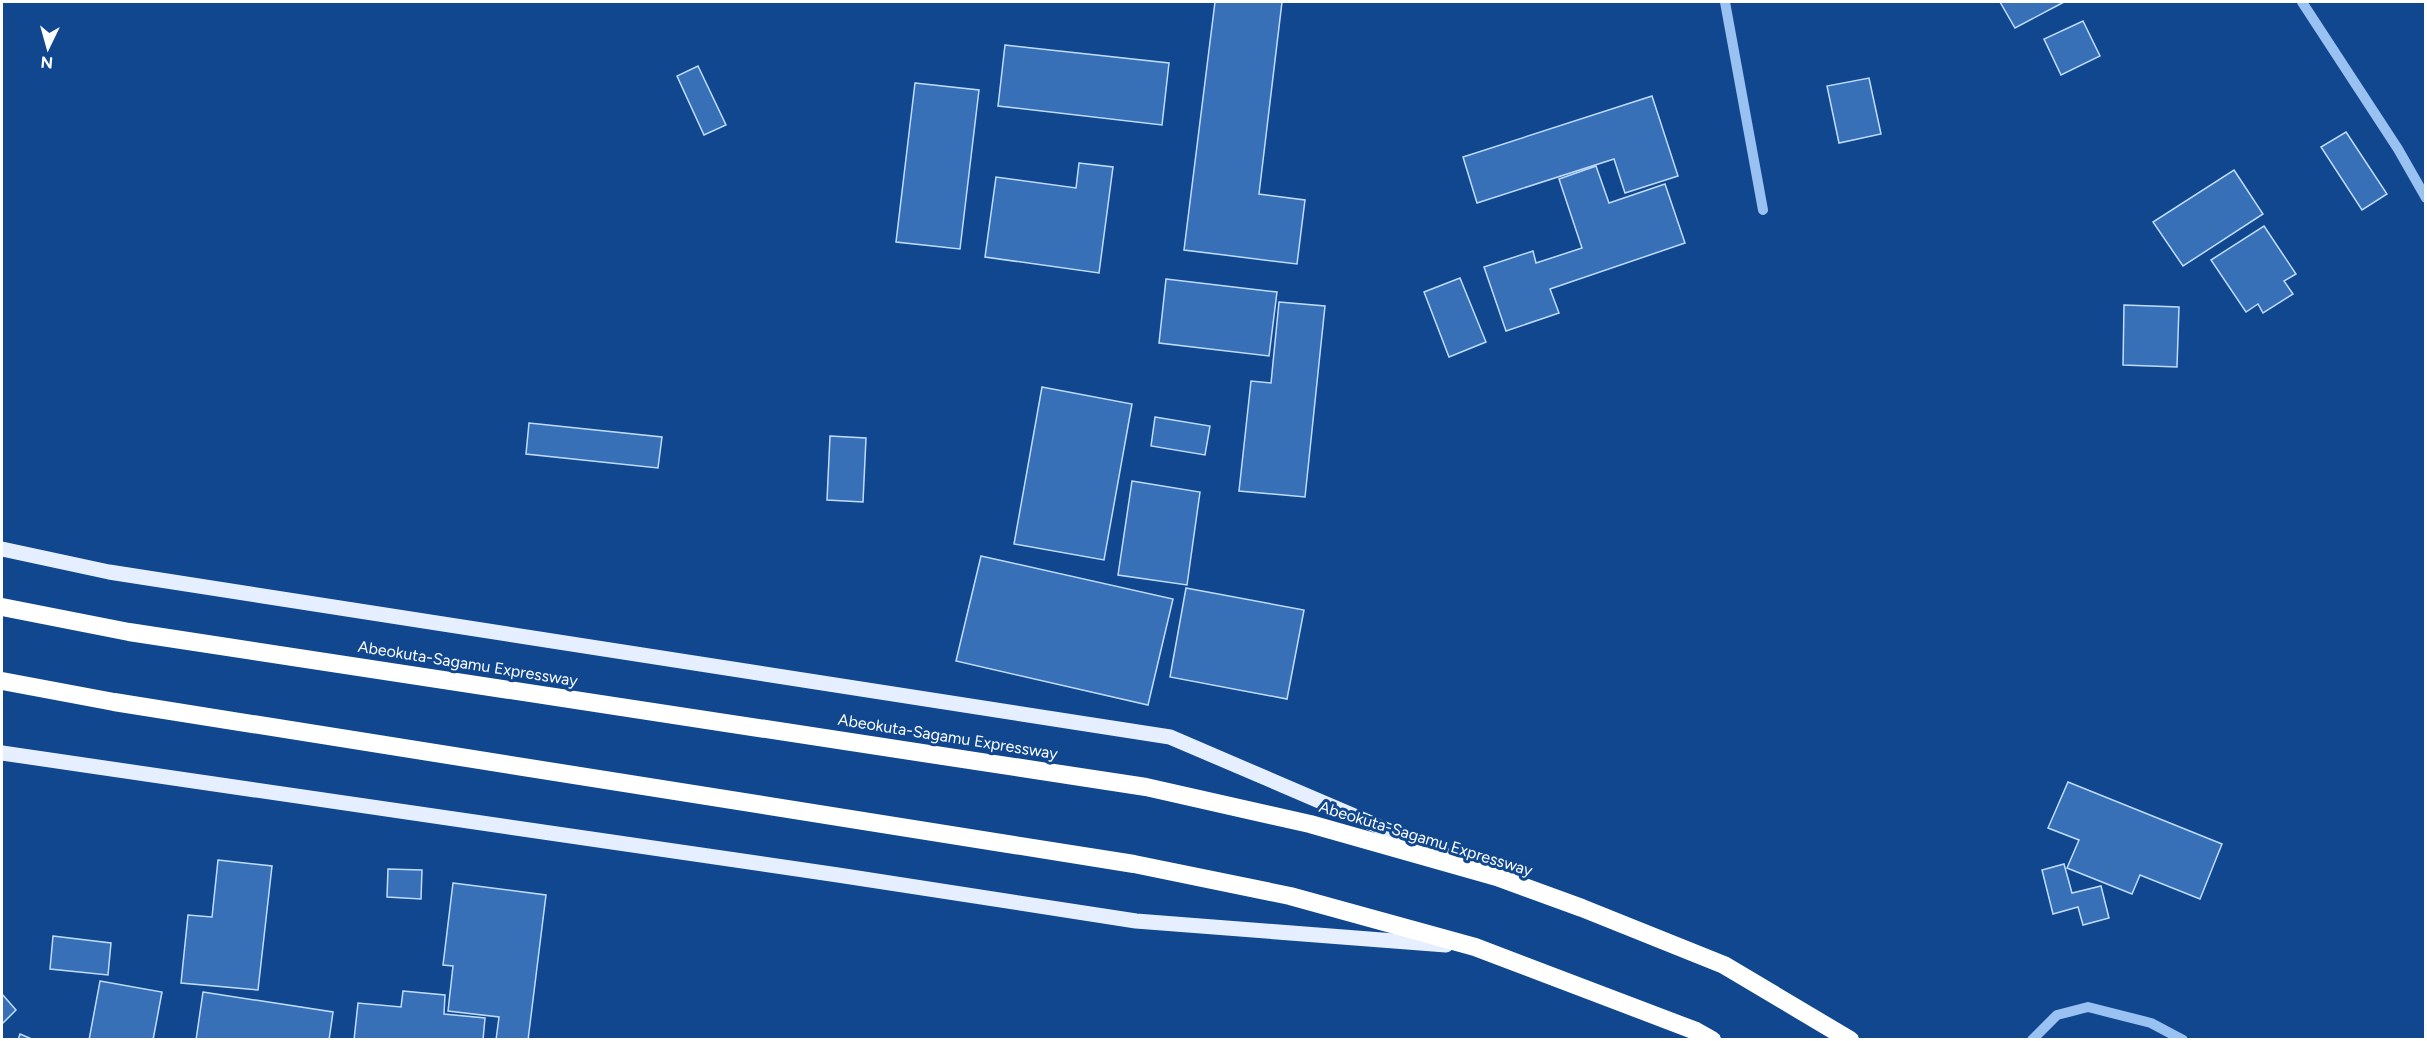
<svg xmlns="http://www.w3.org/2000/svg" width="2427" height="1041" font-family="Figtree,sans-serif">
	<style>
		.building { fill: #3870b8; stroke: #c0dcfd; stroke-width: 1.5 }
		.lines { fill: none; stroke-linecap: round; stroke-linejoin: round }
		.minor { stroke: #99c1f2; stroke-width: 10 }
		.major { stroke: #e5efff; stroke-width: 15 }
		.highway { stroke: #fff; stroke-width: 18 }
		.labels { text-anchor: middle; stroke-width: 6; stroke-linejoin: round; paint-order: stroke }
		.street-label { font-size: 16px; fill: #fff; stroke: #10478e }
	</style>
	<rect width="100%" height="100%" fill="#10478e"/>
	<!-- building -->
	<g class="building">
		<polygon points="1215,2 1282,2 1259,194 1305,200 1297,264 1184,250"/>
		<polygon points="2000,2 2064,2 2015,28"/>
		<polygon points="2083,21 2100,56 2061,75 2044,39"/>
		<polygon points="1005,45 1169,63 1162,125 998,106"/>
		<polygon points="698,66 726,125 704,135 677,76"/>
		<polygon points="1869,78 1881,134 1839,143 1827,86"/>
		<polygon points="915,83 979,90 960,249 896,242"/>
		<polygon points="1652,96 1678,176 1625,193 1614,159 1477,203 1463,157"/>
		<polygon points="2346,132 2387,194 2362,210 2321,147"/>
		<polygon points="1079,163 1113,167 1099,273 985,257 996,177 1076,188"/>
		<polygon points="1596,166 1609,203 1665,184 1685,243 1550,289 1559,313 1506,331 1484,267 1533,251 1536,263 1582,248 1559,179"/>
		<polygon points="2234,170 2263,214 2183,266 2153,222"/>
		<polygon points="2264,226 2296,274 2284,281 2293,294 2263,313 2258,304 2246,312 2211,260"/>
		<polygon points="1460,278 1486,342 1449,357 1424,292"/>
		<polygon points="1166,279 1277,292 1269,356 1159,343"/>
		<polygon points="1279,302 1325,306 1305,497 1239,491 1251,381 1271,383"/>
		<polygon points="2124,305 2179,307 2177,367 2123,365"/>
		<polygon points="1042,387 1132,404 1104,560 1014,544"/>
		<polygon points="1155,417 1210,426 1205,455 1151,446"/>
		<polygon points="529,423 662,437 658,468 526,454"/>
		<polygon points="830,436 866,438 863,502 827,500"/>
		<polygon points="1132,481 1200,492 1187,585 1118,575"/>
		<polygon points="981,556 1173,599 1148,705 956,661"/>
		<polygon points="1186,588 1304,610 1287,699 1170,677"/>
		<polygon points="2068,782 2222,844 2200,899 2140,875 2132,894 2067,868 2079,840 2048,828"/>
		<polygon points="218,860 272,866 258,990 181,983 188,915 212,917"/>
		<polygon points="2064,864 2072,893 2101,886 2109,918 2083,925 2078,907 2053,914 2042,870"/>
		<polygon points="388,869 422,870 421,899 387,897"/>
		<polygon points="453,883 546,895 528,1040 496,1040 499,1017 448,1011 453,966 443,965"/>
		<polygon points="53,936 111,943 108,975 50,969"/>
		<polygon points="100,981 162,992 153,1040 89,1040"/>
		<polygon points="403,991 445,995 444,1014 485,1018 483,1040 354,1040 358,1003 401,1007"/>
		<polygon points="203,992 333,1012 329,1040 196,1040"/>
		<polygon points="2,994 16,1010 2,1024"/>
		<polygon points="20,1034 34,1040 18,1040"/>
	</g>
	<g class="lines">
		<!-- minor -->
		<g class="minor">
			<polyline points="1725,2 1763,210"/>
			<polyline points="2302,2 2398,149 2426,198"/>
			<polyline points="2032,1040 2057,1015 2088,1007 2151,1023 2183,1040"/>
		</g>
		<!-- major -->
		<g class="major">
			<polyline points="2,549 109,572 1170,737 1450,857"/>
			<polyline points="2,753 838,875 1136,921 1446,945"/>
		</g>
		<!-- highway -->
		<g class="highway">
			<polyline points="2,607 129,632 1146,787 1310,824 1497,877 1582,908 1724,965 1850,1040"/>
			<polyline points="2,681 114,702 1134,864 1290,896 1475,947 1696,1031 1712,1040"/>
		</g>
	</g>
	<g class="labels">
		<!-- street labels -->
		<g class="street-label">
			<text transform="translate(468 663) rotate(9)" y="6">Abeokuta-Sagamu Expressway</text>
			<text transform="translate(948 736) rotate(9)" y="6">Abeokuta-Sagamu Expressway</text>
			<text transform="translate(1426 838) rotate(17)" y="6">Abeokuta-Sagamu Expressway</text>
		</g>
	</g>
	<!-- border -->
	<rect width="2427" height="1041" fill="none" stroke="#ffffff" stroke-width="6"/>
	<!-- north arrow -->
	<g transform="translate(48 48) rotate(185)" stroke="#10478e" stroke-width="4.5" paint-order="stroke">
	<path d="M0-4.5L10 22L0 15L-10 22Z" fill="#ffffff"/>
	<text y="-9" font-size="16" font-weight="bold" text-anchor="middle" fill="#ffffff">N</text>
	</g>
</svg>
